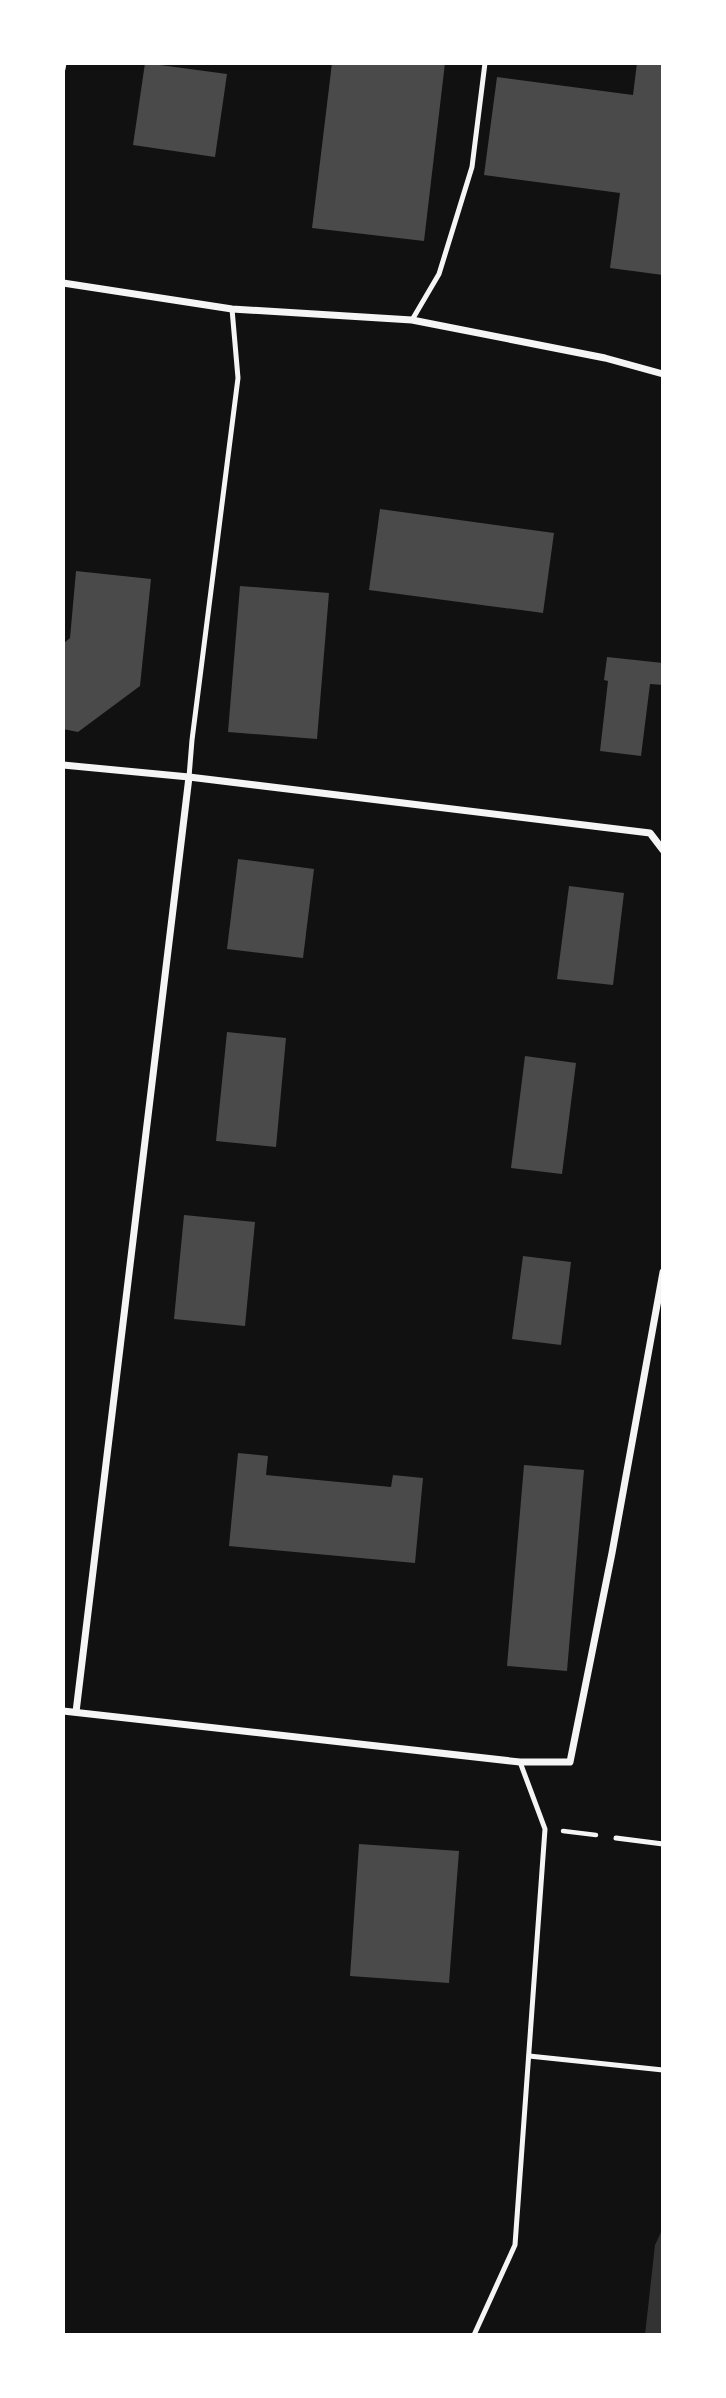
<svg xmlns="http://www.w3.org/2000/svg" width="726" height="2398" font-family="'IBM Plex Sans',sans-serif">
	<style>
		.water { fill: #333 }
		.building { fill: #4a4a4a }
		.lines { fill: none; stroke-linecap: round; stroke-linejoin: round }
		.path { stroke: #f5f5f5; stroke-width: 4.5 }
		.service { stroke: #f5f5f5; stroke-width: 5 }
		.minor { stroke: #f5f5f5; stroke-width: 7 }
	</style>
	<rect width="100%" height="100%" fill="#111"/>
	<!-- water -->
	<polygon class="water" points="663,2228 663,2335 645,2335 655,2245"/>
	<!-- building -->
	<g class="building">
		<polygon points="145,63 227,74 215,157 133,145"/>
		<polygon points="332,63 445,63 424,241 312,228"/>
		<polygon points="637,63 663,63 663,275 610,268 620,193 484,175 497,77 633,95"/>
		<polygon points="380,509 554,533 543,613 369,590"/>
		<polygon points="76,571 151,579 140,686 78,732 63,729 63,644 70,638"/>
		<polygon points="240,586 329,593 317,739 228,732"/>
		<polygon points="607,657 663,663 663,685 650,684 641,756 600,751 608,681 604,680"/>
		<polygon points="238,859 314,869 303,958 227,949"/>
		<polygon points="569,886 624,893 613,985 557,979"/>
		<polygon points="227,1032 286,1038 276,1147 216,1141"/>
		<polygon points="525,1056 576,1063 562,1174 511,1168"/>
		<polygon points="184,1215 255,1222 245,1326 174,1319"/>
		<polygon points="523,1256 571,1262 561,1345 512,1339"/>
		<polygon points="238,1453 268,1456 266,1475 391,1487 393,1475 423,1478 415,1563 229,1546"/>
		<polygon points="524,1465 584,1470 567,1671 507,1666"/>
		<polygon points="359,1844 459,1851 449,1983 350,1976"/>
	</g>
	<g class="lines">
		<!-- path -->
		<polyline class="path" points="563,1831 596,1835"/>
		<!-- service -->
		<g class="service">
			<polyline points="63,69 64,63"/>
			<polyline points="412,320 439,274 472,167 485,63"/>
			<polyline points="189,777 192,740 238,378 232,309"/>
			<polyline points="616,1838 663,1844"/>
			<polyline points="529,2056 663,2070"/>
			<polyline points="474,2335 515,2245 545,1829 520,1762"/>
		</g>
		<!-- minor -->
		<g class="minor">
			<polyline points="63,283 232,309 412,320 605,358 663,374"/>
			<polyline points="63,765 189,777 650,833 663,850"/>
			<polyline points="63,1711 520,1762 570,1762 612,1553 663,1272"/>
			<polyline points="76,1712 189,777"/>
		</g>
	</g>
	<!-- border -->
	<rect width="726" height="2398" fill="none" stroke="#ffffff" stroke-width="130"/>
</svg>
